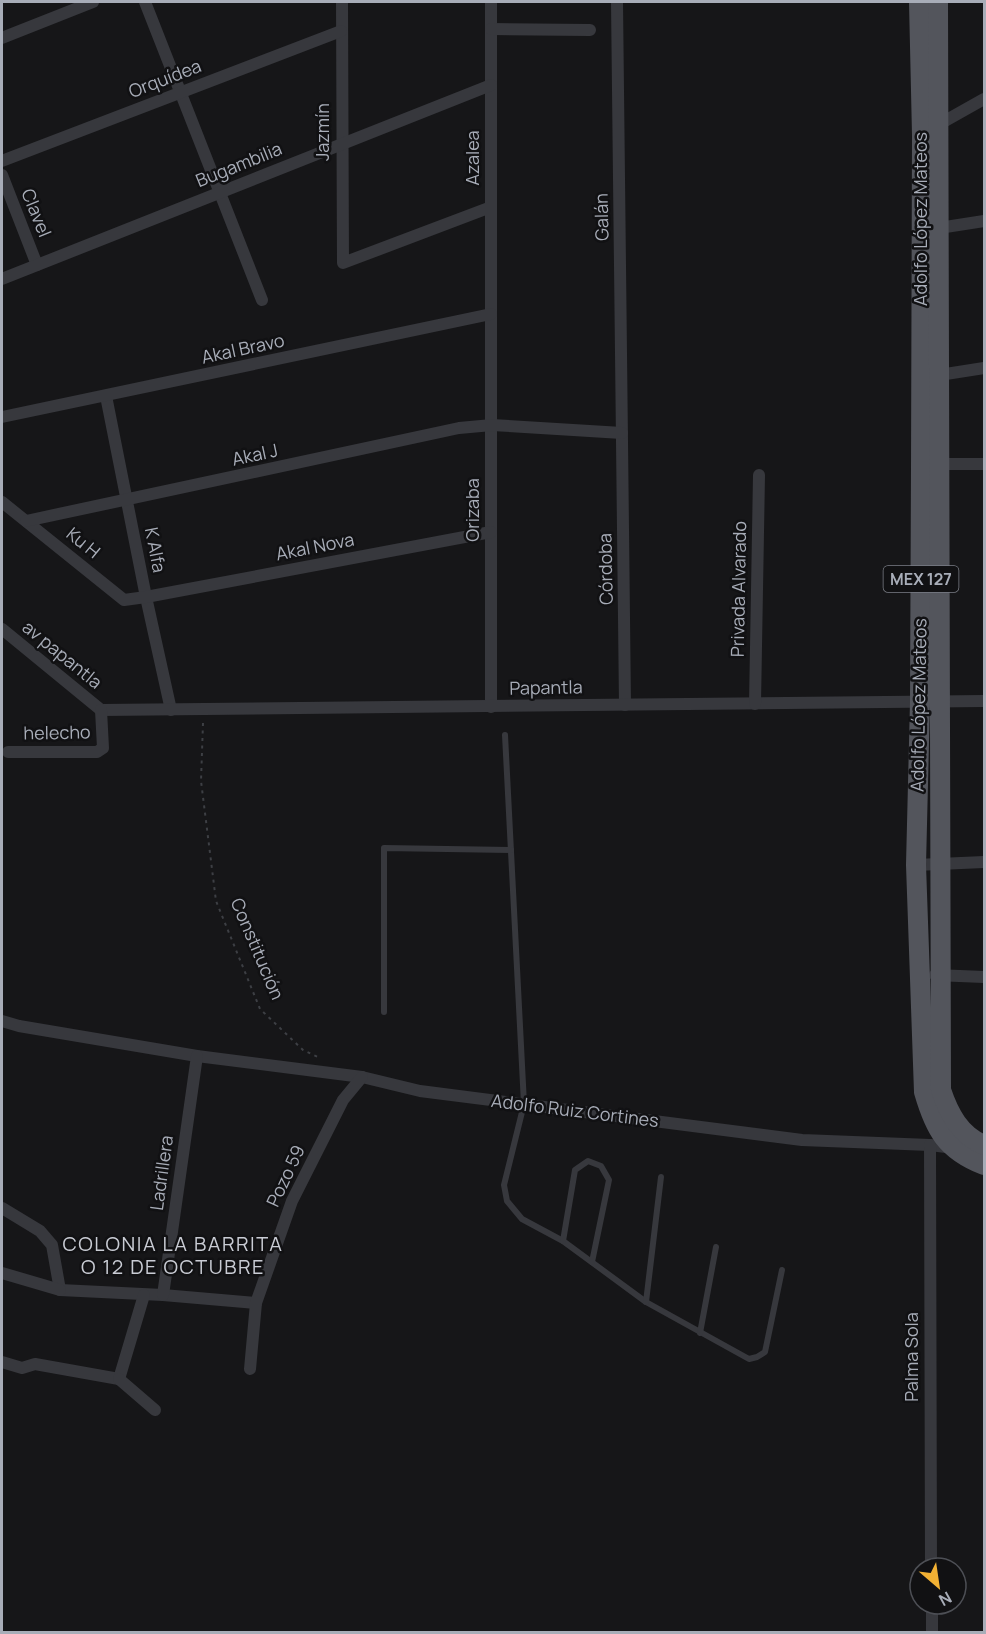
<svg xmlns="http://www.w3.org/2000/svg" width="986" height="1634" font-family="Manrope,sans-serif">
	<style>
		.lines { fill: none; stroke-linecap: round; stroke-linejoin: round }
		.path { stroke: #3d3f44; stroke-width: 2; stroke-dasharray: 3 4.5; stroke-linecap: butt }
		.service { stroke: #37383d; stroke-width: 6 }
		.minor { stroke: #37383d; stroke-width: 12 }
		.primary { stroke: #53555c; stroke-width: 20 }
		.labels { text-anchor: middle; stroke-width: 5; stroke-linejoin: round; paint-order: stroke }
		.shield { fill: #111113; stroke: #7b7e86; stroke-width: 1.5 }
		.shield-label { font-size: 16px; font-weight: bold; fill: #a8adb8 }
		.street-label { font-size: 18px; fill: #a8adb8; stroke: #111113 }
		.neighbourhood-label { font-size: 20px; letter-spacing: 1.5px; fill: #c9ccd4; stroke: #111113 }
	</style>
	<rect width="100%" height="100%" fill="#161618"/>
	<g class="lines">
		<!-- path -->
		<polyline class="path" points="203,723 201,781 216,901 260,1009 303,1050 318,1057"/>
		<!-- service -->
		<g class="service">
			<polyline points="505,735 524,1104 504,1185 507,1201 522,1219 563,1241 646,1302 749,1359 757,1357 765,1352 782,1270"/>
			<polyline points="384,1012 384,848 511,850"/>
			<polyline points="563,1241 575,1170 588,1161 601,1166 609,1180 592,1262"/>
			<polyline points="646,1302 661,1177"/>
			<polyline points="700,1333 716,1247"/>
		</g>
		<!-- minor -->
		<g class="minor">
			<polyline points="145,2 262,300"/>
			<polyline points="342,2 343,263 491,207"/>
			<polyline points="491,2 491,707"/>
			<polyline points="617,2 625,705"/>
			<polyline points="491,29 590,30"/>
			<polyline points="2,38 93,2"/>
			<polyline points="936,126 984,99"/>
			<polyline points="2,161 341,31"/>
			<polyline points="2,175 37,265"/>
			<polyline points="939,228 984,221"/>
			<polyline points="2,279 491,85"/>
			<polyline points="933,376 984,368"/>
			<polyline points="106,396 146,597 171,710"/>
			<polyline points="2,417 491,314"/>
			<polyline points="939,464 984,464"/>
			<polyline points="2,502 124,600 146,597 491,532"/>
			<polyline points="26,521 459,428 492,425 622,433"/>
			<polyline points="2,629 101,710 984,701"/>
			<polyline points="755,704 759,475"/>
			<polyline points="8,752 97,752 103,748 101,710"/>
			<polyline points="916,865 984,862"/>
			<polyline points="935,975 984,977"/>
			<polyline points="2,1021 19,1026 197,1056 362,1077 420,1091 802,1140 930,1145 954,1148"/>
			<polyline points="930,1145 931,1568"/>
			<polyline points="2,1208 40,1231 52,1245 60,1290 163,1295 256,1303"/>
			<polyline points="2,1273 60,1290"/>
			<polyline points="163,1295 197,1056"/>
			<polyline points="2,1362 22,1368 35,1364 119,1379"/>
			<polyline points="250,1369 256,1303 292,1201 343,1100 362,1077"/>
			<polyline points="119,1379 144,1295"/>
			<polyline points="119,1379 155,1410"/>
			<polyline points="932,1604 932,1632"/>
		</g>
		<!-- primary -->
		<g class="primary">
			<path d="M919,2l3,133 -1,332 -1,235 -4,163 8,227c11,38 22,58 60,73"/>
			<path d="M938,2l3,1088c8,24 19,45 43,55"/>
		</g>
	</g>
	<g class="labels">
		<!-- shield labels -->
		<rect class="shield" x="883.5" y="566" width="75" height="26" rx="4.5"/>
		<g class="shield-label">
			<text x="921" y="585">MEX 127</text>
		</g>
		<!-- street labels -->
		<g class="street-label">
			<text transform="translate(165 79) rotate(-21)" y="6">Orquídea</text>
			<text transform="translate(323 132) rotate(-90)" y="6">Jazmín</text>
			<text transform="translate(473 158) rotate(-90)" y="6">Azalea</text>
			<text transform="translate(239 165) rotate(-22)" y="6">Bugambilia</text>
			<text transform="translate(36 213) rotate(68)" y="6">Clavel</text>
			<text transform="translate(602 217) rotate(-91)" y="6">Galán</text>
			<text transform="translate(921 219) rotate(-90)" y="6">Adolfo López Mateos</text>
			<text transform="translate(243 349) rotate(-12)" y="6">Akal Bravo</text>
			<text transform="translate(255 455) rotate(-12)" y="6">Akal J</text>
			<text transform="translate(473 510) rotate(-90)" y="6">Orizaba</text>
			<text transform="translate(83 543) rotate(39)" y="6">Ku H</text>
			<text transform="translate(315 547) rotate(-11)" y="6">Akal Nova</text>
			<text transform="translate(155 550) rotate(79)" y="6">K Alfa</text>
			<text transform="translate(606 569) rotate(-91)" y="6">Córdoba</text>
			<text transform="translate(739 589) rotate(-89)" y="6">Privada Alvarado</text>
			<text transform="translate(62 655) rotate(39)" y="6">av papantla</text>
			<text transform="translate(546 688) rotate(-1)" y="6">Papantla</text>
			<text transform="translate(919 705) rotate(-89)" y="6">Adolfo López Mateos</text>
			<text transform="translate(57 733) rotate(-1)" y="6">helecho</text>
			<text transform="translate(257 949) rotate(67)" y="6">Constitución</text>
			<text transform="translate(575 1111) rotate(7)" y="6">Adolfo Ruiz Cortines</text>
			<text transform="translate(162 1173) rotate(-82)" y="6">Ladrillera</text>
			<text transform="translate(286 1176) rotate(-65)" y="6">Pozo 59</text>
			<text transform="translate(912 1357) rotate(-90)" y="6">Palma Sola</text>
		</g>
		<!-- neighbourhood labels -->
		<g class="neighbourhood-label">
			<text x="173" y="1251">COLONIA LA BARRITA<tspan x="173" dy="23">O 12 DE OCTUBRE</tspan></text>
		</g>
	</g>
	<!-- border -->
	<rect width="986" height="1634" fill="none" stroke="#a8adb8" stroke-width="6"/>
	<!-- north arrow -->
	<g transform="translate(938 1586) rotate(151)"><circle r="28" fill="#111113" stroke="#4d4f55" stroke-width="1.5"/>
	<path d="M0-4.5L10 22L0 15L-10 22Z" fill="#f2b134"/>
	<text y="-9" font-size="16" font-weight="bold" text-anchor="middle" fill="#a8adb8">N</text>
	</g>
</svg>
